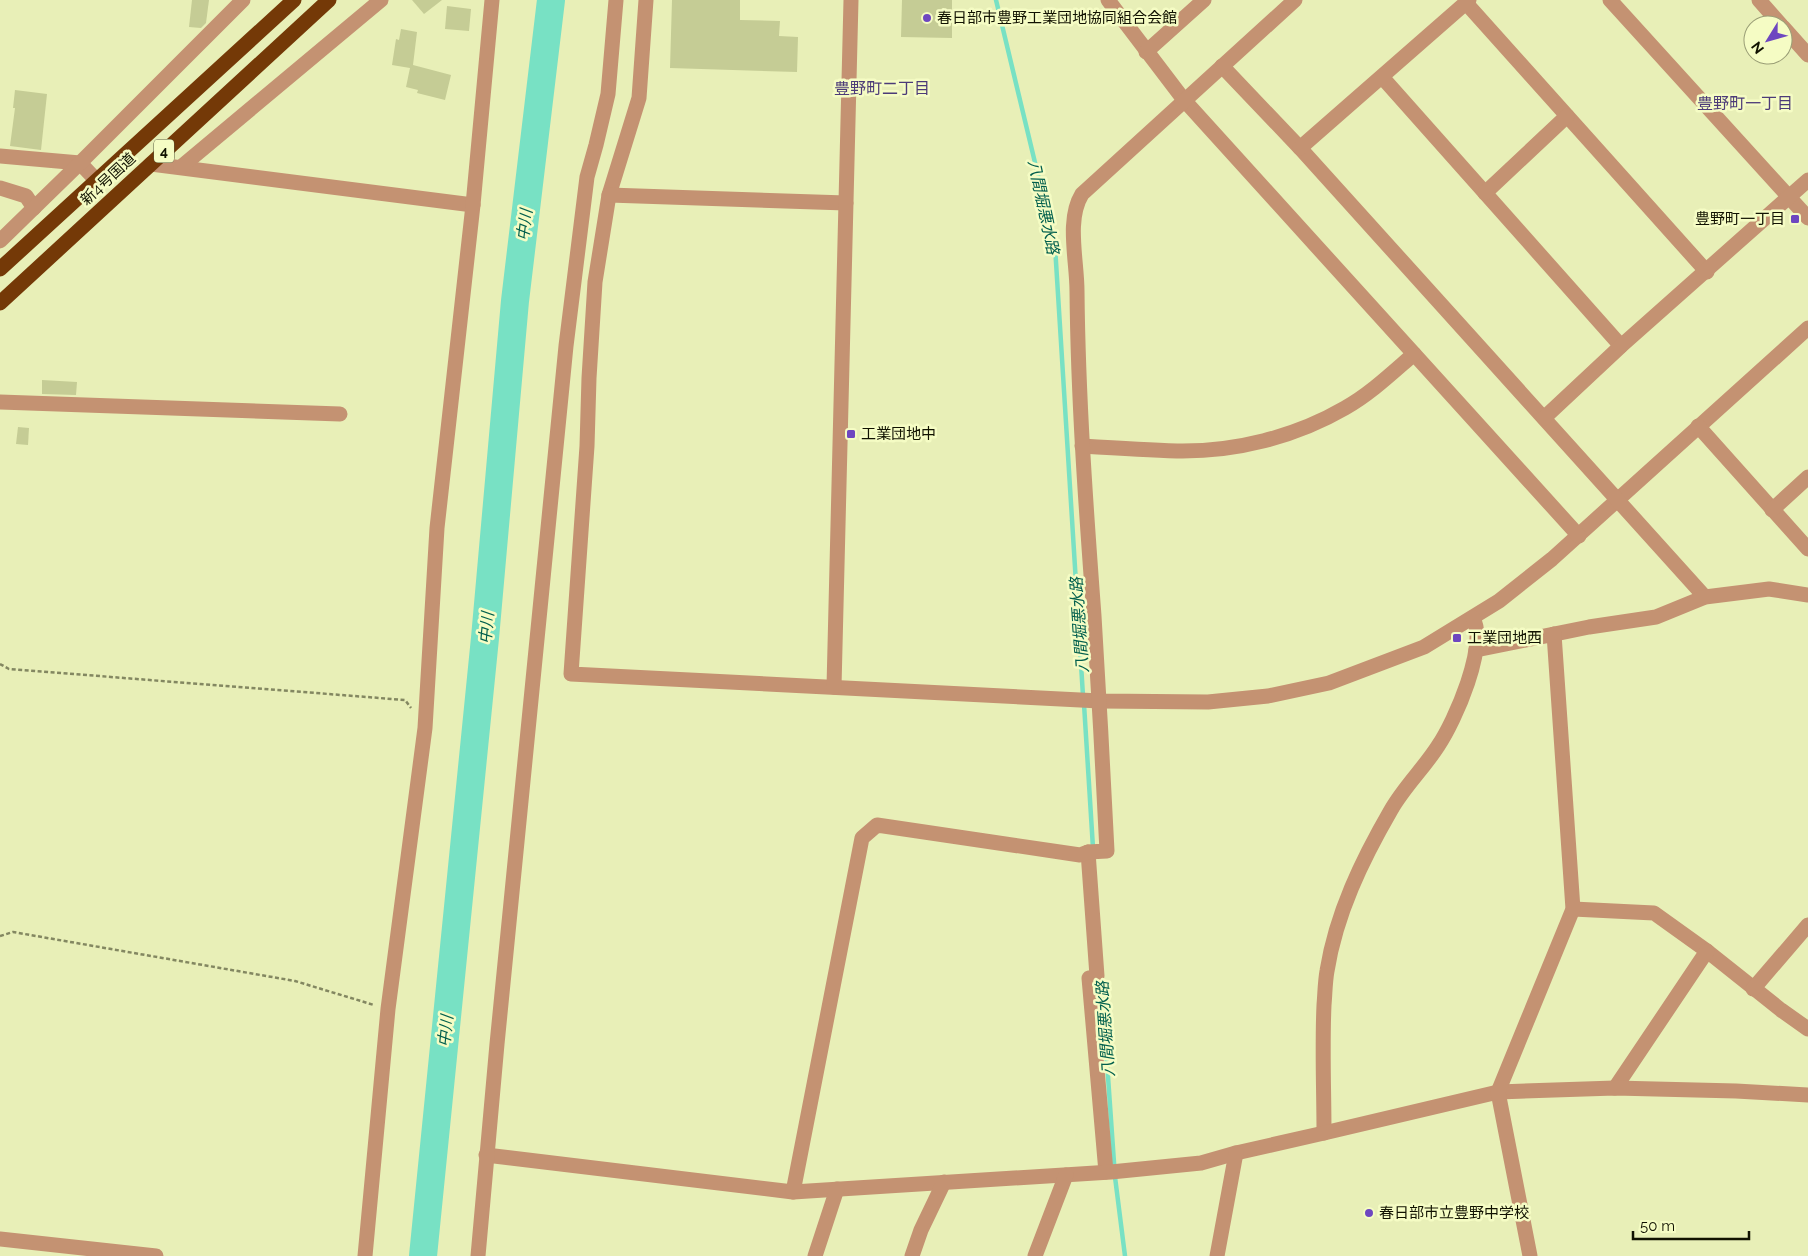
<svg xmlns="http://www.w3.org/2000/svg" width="1808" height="1256" font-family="Raleway,'Noto Sans JP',sans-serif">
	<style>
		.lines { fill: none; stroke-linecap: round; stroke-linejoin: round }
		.stream { stroke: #78e1c4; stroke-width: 4.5 }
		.river { stroke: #78e1c4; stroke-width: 28 }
		.building { fill: #c5cc95 }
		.path { stroke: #838761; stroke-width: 2.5; stroke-dasharray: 4 2.5; stroke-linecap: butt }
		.minor { stroke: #c49272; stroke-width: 15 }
		.highway { stroke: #743907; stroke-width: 15 }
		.poi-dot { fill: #6e47c0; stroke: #f5fcc4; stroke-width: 2 }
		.labels { text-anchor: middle; stroke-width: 5; stroke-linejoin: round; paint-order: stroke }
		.shield { fill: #f5fcc4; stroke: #55583c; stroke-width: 1 }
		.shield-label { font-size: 14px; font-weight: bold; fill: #111201 }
		.poi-label { font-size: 15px; fill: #111201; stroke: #f5fcc4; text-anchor: start }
		.street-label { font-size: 15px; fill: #111201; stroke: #f5fcc4 }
		.neighbourhood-label { font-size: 16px; fill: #4c3b78; stroke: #f5fcc4 }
		.water-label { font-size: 16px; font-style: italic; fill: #025f4d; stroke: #f5fcc4 }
	</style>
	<rect width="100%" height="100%" fill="#e8efb7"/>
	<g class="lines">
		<!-- stream -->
		<g class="stream">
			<polyline points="996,0 1055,246 1083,696"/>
			<polyline points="1084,704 1093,848"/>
			<polyline points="1101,976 1115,1177 1125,1256"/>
		</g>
		<!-- river -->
		<polyline class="river" points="423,1256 485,638 515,301 551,0"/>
	</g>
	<!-- building -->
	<g class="building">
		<polygon points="192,0 209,0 206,23 201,28 189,27"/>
		<polygon points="412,0 442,0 424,14"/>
		<polygon points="672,0 740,0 740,20 780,21 779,36 798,37 797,72 670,68"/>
		<polygon points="902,0 952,0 952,38 901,37"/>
		<polygon points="447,6 471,9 469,31 445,29"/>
		<polygon points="401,29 417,32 413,65 451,75 445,100 417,93 418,90 406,87 410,68 392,65 396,39 399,40"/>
		<polygon points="15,90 47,94 41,150 10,146 15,108 13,108"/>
		<polygon points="42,380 77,382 76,395 42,394"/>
		<polygon points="18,427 29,428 28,445 16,444"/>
	</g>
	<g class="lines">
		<!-- path -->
		<g class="path">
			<polyline points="0,664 9,669 405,700 411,708"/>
			<polyline points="0,936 13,932 295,981 374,1005"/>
		</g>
		<!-- minor -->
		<g class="minor">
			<polyline points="646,0 639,98 609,195 595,282 589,378 587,446 571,674 1100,701 1208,702 1268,696 1329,683 1424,647 1499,601 1552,559 1808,328"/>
			<polyline points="1108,0 1184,100 1579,536"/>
			<polyline points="1610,0 1808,218"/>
			<polyline points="1759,0 1781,25"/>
			<polyline points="1466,3 1707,272"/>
			<polyline points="1783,27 1808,55"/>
			<polyline points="1146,52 1204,0"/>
			<polyline points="1222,66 1300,148 1705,597"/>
			<polyline points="1382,77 1621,346"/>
			<polyline points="1300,148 1469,0"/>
			<polyline points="0,156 80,163 97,181"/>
			<polyline points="151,164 473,205"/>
			<polyline points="181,167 381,0"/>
			<polyline points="0,188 26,196 34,208"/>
			<polyline points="1485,193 1567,116"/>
			<polyline points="609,195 846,203"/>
			<polyline points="0,241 80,163 243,0"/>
			<polyline points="0,402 340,414"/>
			<polyline points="1544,418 1621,346 1808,180"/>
			<polyline points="1698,426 1808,549"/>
			<path d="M1082,446c32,2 64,4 95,5 58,1 118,-14 168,-43 25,-14 47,-35 69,-54"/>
			<polyline points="1772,510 1808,477"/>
			<polyline points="1476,650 1589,627 1656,617 1705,597 1769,589 1808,595"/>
			<polyline points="834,687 851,0"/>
			<polyline points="1088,852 1097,976 1089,978 1106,1172"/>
			<polyline points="1573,909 1654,913 1707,951 1781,1010 1808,1029"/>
			<polyline points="1753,989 1808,925"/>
			<polyline points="1615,1088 1707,951"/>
			<path d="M1324,1133c0,-42 -2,-85 0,-128 1,-11 1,-23 3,-34 9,-57 35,-111 64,-161 13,-23 33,-42 47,-64 17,-25 50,-100 35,-128"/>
			<polyline points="486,1155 793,1192 1111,1172 1201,1163 1236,1153 1324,1133 1498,1092 1615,1088 1736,1091 1808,1095"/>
			<path d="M793,1192l69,-354 15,-13 203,30 8,-3 19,-1c-4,-78 -8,-157 -13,-235 -8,-108 -16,-217 -17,-325 0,-31 -11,-71 5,-97l213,-194"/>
			<polyline points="0,1239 156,1256"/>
			<polyline points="365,1256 388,1009 425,728 437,528 473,205 492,0"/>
			<polyline points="478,1256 497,1044 566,346 587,177 596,145 608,94 616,0"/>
			<polyline points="815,1256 837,1189"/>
			<polyline points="912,1256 921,1230 944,1182"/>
			<polyline points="1035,1256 1066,1175"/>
			<polyline points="1217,1256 1236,1153"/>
			<polyline points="1530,1256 1498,1092 1573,909 1554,634"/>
		</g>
		<!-- highway -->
		<g class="highway">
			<polyline points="0,269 294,0"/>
			<polyline points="0,303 329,0"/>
		</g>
	</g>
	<!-- markers -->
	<g class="poi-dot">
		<circle cx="927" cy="18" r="5"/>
		<rect x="1790" y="214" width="10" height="10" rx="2.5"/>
		<rect x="846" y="429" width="10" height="10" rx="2.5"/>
		<rect x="1452" y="633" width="10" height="10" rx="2.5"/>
		<circle cx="1369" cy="1213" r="5"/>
	</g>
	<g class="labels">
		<!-- shield labels -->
		<rect class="shield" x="154" y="139.5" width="20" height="23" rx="4"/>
		<g class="shield-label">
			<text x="164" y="156">4</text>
		</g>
		<!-- poi labels -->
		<g class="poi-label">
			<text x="937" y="23">春日部市豊野工業団地協同組合会館</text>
			<text x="1785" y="224" text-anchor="end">豊野町一丁目</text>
			<text x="861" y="439">工業団地中</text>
			<text x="1467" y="643">工業団地西</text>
			<text x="1379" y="1218">春日部市立豊野中学校</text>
		</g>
		<!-- street labels -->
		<g class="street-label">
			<text transform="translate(108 179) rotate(-43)" y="5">新4号国道</text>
		</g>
		<!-- neighbourhood labels -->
		<g class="neighbourhood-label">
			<text x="882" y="94">豊野町二丁目</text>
			<text x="1745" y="109">豊野町一丁目</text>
		</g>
		<!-- water labels -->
		<g class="water-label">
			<text transform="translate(1044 207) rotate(78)" y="6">八間堀悪水路</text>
			<text transform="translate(524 225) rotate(-83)" y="6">中川</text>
			<text transform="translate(1079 625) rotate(-94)" y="6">八間堀悪水路</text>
			<text transform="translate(486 628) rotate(-85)" y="6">中川</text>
			<text transform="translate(1105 1029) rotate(-94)" y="6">八間堀悪水路</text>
			<text transform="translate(445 1031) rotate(-84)" y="6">中川</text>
		</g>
	</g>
	<!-- north arrow -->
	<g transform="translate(1768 40) rotate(233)"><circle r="24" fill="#f5fcc4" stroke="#9a9e76"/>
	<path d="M0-4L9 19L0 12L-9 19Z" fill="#6e47c0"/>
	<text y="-8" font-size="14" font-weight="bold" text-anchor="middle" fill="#111201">N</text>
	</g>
	<!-- scale -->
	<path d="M1633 1231v8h116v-8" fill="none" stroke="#111201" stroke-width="2.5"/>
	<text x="1640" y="1231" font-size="15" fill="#111201" stroke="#f5fcc4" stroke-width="4" paint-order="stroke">50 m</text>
</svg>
